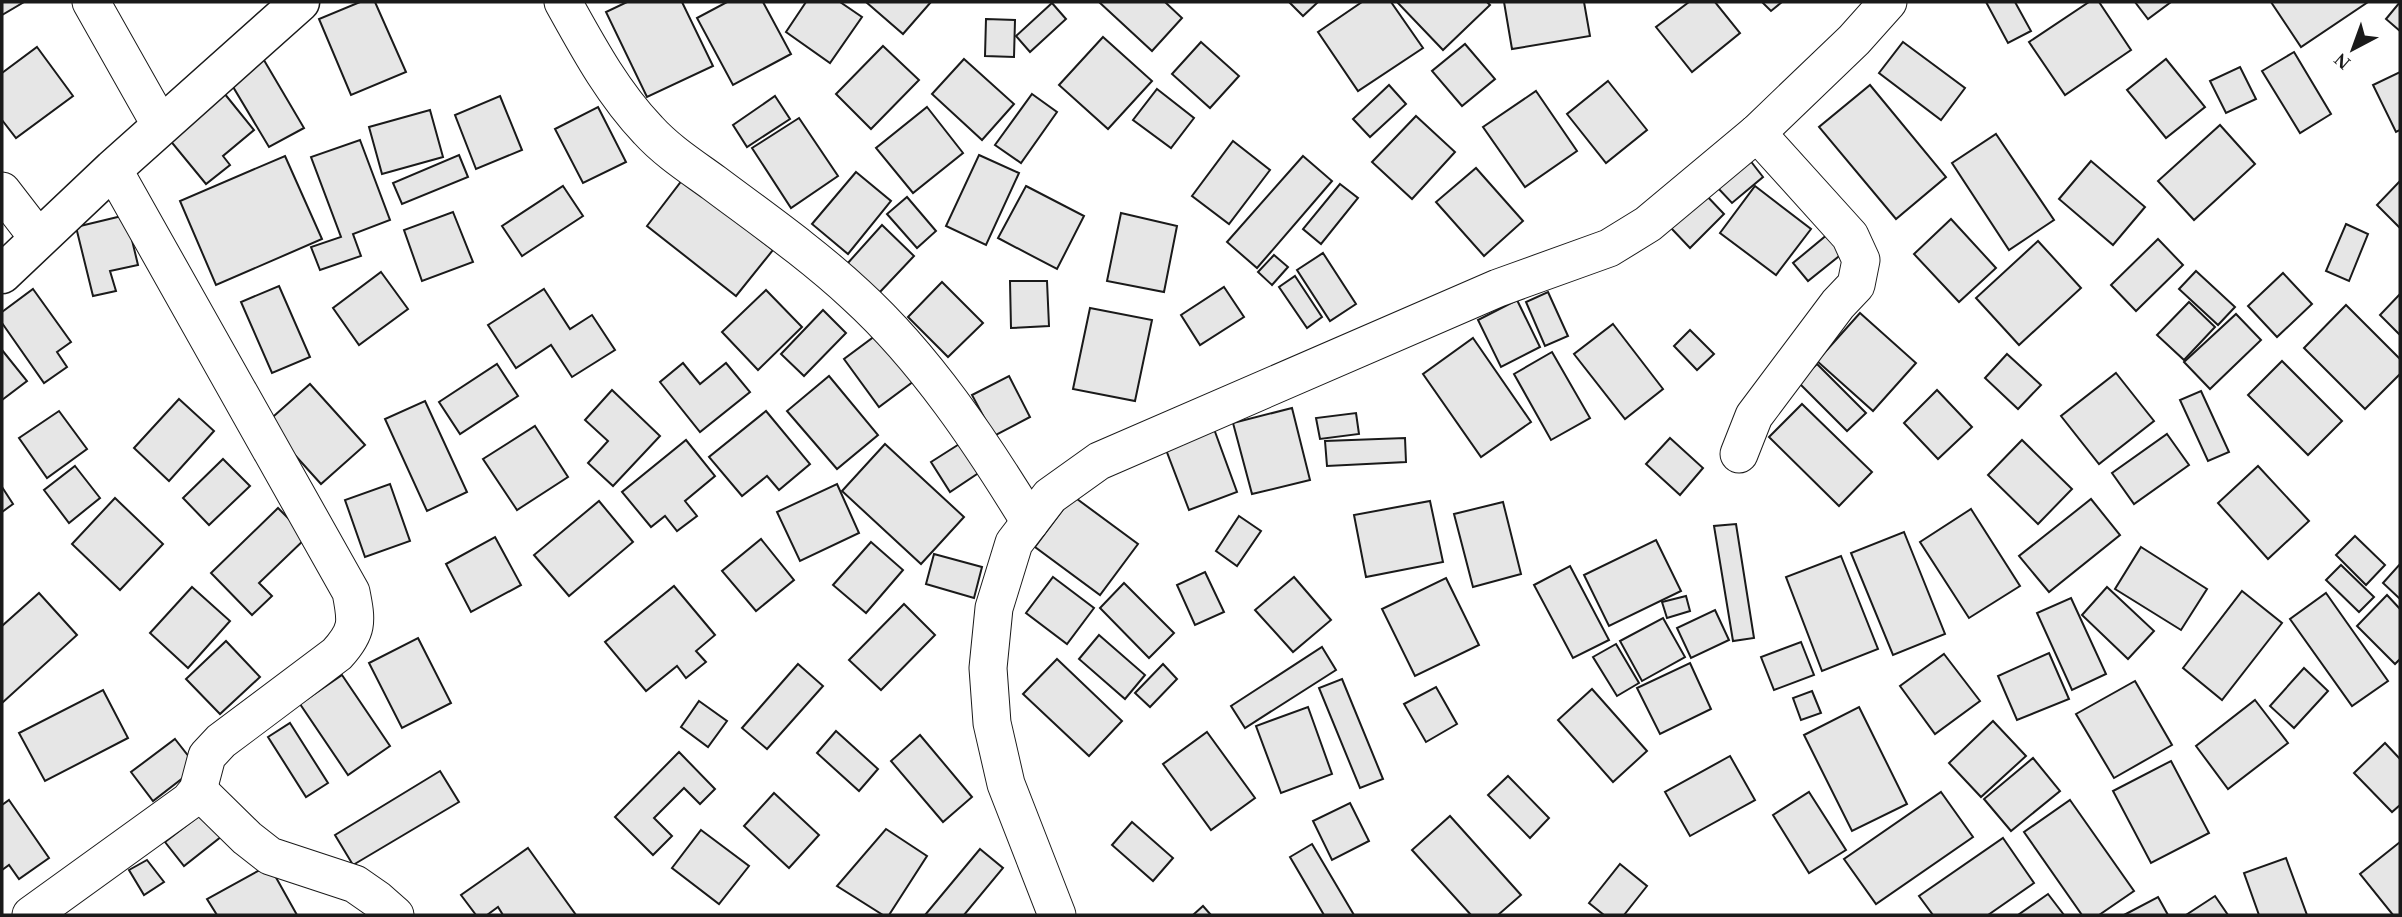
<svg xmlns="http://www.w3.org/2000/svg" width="2402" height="917" font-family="'Times New Roman',serif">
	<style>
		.building { fill: #e6e6e6; stroke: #1a1a1a; stroke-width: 2 }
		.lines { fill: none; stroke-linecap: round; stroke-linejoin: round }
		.street-casing { stroke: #1a1a1a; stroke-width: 39 }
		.secondary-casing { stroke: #1a1a1a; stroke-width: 41 }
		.street { stroke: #fff; stroke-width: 37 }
		.secondary { stroke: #fff; stroke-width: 38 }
	</style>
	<rect width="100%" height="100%" fill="#fff"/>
	<!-- building -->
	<g class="building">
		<polygon points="2,2 24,2 2,15"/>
		<polygon points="360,2 375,2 406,72 351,95 319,19"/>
		<polygon points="627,2 682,2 713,66 647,97 606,12"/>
		<polygon points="727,2 763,2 791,54 733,85 697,18"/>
		<polygon points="806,2 840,2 862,17 830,63 786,32"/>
		<polygon points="866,2 931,2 903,34"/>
		<polygon points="1099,2 1165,2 1182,18 1152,51"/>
		<polygon points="1289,2 1318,2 1303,16"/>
		<polygon points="1362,2 1391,2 1423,48 1358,91 1318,32"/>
		<polygon points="1397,2 1487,2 1490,5 1443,50"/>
		<polygon points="1504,2 1584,2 1590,36 1512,49"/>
		<polygon points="1689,2 1715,2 1740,33 1692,72 1656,27"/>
		<polygon points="1762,2 1782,2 1771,11"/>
		<polygon points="1986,2 2015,2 2031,31 2008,43"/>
		<polygon points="2089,2 2099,2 2131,50 2065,95 2029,42"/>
		<polygon points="2135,2 2171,2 2148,19"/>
		<polygon points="2271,2 2368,2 2301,47"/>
		<polygon points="2400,2 2400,31 2386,19"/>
		<polygon points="1052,3 1066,19 1030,52 1016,36"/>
		<polygon points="986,19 1015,20 1014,57 985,56"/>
		<polygon points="1103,37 1152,81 1108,129 1059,85"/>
		<polygon points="1201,42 1239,76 1210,108 1172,74"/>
		<polygon points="1903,42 1965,88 1941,120 1879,73"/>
		<polygon points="1465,44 1495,79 1462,106 1432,71"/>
		<polygon points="883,46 919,80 871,129 836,94"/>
		<polygon points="37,47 73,96 16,138 2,120 2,73"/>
		<polygon points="258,50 304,128 269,147 223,70"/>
		<polygon points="2294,52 2331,114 2300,133 2262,71"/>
		<polygon points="964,59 1014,104 982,140 932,94"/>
		<polygon points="2166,59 2205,107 2166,138 2127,90"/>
		<polygon points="2240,67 2256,99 2226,113 2210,81"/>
		<polygon points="2400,72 2400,130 2396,132 2373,85"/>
		<polygon points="1608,81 1647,130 1606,163 1567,114"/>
		<polygon points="1389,85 1406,104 1370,137 1353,119"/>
		<polygon points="1870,85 1946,177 1896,219 1819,127"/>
		<polygon points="1157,89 1194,118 1171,148 1133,120"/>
		<polygon points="1536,91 1577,151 1525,187 1483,127"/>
		<polygon points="224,93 254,130 223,156 230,165 206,184 164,133"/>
		<polygon points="1032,94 1057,112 1021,163 995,145"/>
		<polygon points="500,96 522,150 476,169 455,115"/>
		<polygon points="775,96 790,119 747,147 733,125"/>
		<polygon points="598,107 626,162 583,183 555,129"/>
		<polygon points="927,107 963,153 913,193 876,148"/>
		<polygon points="430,110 443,157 382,174 369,127"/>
		<polygon points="1416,116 1455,152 1412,199 1372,162"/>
		<polygon points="799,118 838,176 791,208 752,148"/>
		<polygon points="2220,125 2255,164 2194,220 2158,181"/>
		<polygon points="1996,134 2054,220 2009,250 1952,163"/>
		<polygon points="360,140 390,220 353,234 361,256 320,270 311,247 341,237 311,157"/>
		<polygon points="1233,141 1270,170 1229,224 1192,196"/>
		<polygon points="459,155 468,177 402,204 393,183"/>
		<polygon points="979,155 1019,173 986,245 946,226"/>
		<polygon points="285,156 322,239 216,285 180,201"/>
		<polygon points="1303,156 1332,181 1257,268 1227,242"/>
		<polygon points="1749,159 1763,177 1732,203 1717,187"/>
		<polygon points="2091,161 2145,207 2113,245 2059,199"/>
		<polygon points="1476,168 1523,221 1484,256 1436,202"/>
		<polygon points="856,172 891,201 848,254 812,224"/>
		<polygon points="683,179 773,250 736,296 647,226"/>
		<polygon points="2400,181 2400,228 2377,205"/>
		<polygon points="1340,184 1358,198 1321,244 1303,229"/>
		<polygon points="563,186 583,216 522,256 502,226"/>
		<polygon points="1026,186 1084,216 1057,269 998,238"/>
		<polygon points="1755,186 1811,229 1776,275 1720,233"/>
		<polygon points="1705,194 1724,214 1690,248 1671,228"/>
		<polygon points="907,197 936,231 917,248 887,214"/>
		<polygon points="453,212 473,262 422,281 404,230"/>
		<polygon points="1121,213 1177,226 1164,292 1107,281"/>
		<polygon points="126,215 138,265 110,271 116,291 93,296 76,227"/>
		<polygon points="1951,219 1996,268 1959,302 1914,254"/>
		<polygon points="2346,224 2368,234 2349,281 2326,271"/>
		<polygon points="882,225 914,256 879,293 847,264"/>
		<polygon points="1828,234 1843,253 1808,281 1793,263"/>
		<polygon points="2158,239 2183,265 2136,311 2111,285"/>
		<polygon points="2038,241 2081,288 2019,345 1976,298"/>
		<polygon points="1323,253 1356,304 1330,321 1297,270"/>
		<polygon points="1274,255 1288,267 1272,285 1258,272"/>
		<polygon points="2196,271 2235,307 2218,325 2179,289"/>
		<polygon points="381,272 408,309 359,345 333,308"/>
		<polygon points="2283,273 2312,304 2277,337 2248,306"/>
		<polygon points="1295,276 1322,317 1307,328 1279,287"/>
		<polygon points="1010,281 1047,281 1049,326 1011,328"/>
		<polygon points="942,282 983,323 948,357 908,317"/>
		<polygon points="279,286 310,357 272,373 241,302"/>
		<polygon points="1224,287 1244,317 1200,345 1181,315"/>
		<polygon points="33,289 71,342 57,352 67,367 44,383 2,323 2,312"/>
		<polygon points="544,289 570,329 592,315 615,350 572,377 551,345 516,368 488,325"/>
		<polygon points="766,290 802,327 758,370 722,332"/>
		<polygon points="1548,292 1568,336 1545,346 1526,302"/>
		<polygon points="2400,294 2400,335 2380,315"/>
		<polygon points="1517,300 1540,347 1501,367 1478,320"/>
		<polygon points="2189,302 2215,327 2184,360 2157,335"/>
		<polygon points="2346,305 2400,359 2400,374 2365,409 2304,348"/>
		<polygon points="1090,308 1152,320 1135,401 1073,389"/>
		<polygon points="823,310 846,333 804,376 781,354"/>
		<polygon points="1860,313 1916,363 1873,411 1817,361"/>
		<polygon points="2236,314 2261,340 2210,389 2184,362"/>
		<polygon points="1613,324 1663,389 1625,419 1574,354"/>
		<polygon points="1690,330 1714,354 1697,370 1674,346"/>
		<polygon points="879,333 914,381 879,407 844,359"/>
		<polygon points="1473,338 1531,422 1481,457 1423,374"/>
		<polygon points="2,350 27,381 2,400"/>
		<polygon points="1552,352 1590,418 1551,440 1514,374"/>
		<polygon points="2007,354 2041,385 2018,409 1985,378"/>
		<polygon points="2282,361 2342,421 2308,455 2248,395"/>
		<polygon points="683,363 700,384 726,363 750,392 700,432 660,382"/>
		<polygon points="497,364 518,396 460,434 439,402"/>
		<polygon points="1817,364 1866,413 1847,431 1798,382"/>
		<polygon points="2116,373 2154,421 2099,464 2061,416"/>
		<polygon points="829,376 878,435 837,469 787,411"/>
		<polygon points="1009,376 1030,417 994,436 972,395"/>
		<polygon points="310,384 365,445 321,484 266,423"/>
		<polygon points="612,390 660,436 613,486 588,463 608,441 585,420"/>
		<polygon points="1937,390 1972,427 1938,459 1904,423"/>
		<polygon points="2201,391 2229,452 2208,461 2180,400"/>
		<polygon points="179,399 214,431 169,481 134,448"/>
		<polygon points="425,401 467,492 427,511 385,419"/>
		<polygon points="1802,404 1872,472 1839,506 1769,437"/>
		<polygon points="1292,408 1310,480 1252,494 1233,423"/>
		<polygon points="59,411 87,449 47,478 19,438"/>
		<polygon points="766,411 810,464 779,490 767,476 742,496 709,457"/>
		<polygon points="1356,413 1359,434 1320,439 1316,418"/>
		<polygon points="535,426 568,477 517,510 483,459"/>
		<polygon points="1214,429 1237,492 1189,510 1165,447"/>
		<polygon points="2167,434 2189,465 2134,504 2112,473"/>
		<polygon points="1405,438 1406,462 1327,466 1325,441"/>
		<polygon points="1670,438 1703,468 1680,495 1646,464"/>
		<polygon points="686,440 715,476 685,501 697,516 677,531 665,516 651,527 622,492"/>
		<polygon points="2022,440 2072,489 2038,524 1988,475"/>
		<polygon points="964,441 983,470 950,492 931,462"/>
		<polygon points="885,444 964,517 921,564 842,491"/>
		<polygon points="223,459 250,486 209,525 183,498"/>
		<polygon points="75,466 100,498 69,523 44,490"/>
		<polygon points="2258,466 2309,521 2268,559 2218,503"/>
		<polygon points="390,484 410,541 365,557 345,500"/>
		<polygon points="837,484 859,533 800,561 777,512"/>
		<polygon points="2,487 13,504 2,512"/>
		<polygon points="1073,496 1138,544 1100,595 1035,547"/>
		<polygon points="115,498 163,544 120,590 72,544"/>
		<polygon points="2091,499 2120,535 2049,592 2019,556"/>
		<polygon points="599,501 633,542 569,596 534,555"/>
		<polygon points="1430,501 1443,562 1366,577 1354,515"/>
		<polygon points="1503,502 1521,574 1473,587 1454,514"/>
		<polygon points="278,508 307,537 259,583 272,596 252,615 211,573"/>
		<polygon points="1971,509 2020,586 1969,618 1920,542"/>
		<polygon points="1239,516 1261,531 1237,566 1216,551"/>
		<polygon points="1736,524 1754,638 1733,641 1714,526"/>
		<polygon points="1904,532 1945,634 1893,655 1851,553"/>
		<polygon points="2355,536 2385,565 2366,585 2336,555"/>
		<polygon points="495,537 521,585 471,612 446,564"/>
		<polygon points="761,539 794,580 756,611 722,571"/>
		<polygon points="1656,540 1681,591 1609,626 1584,575"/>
		<polygon points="871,542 903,570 866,613 833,585"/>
		<polygon points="2141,547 2207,589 2181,630 2115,589"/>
		<polygon points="934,554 982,567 974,598 926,584"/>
		<polygon points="1841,556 1878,649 1822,671 1786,577"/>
		<polygon points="2400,564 2400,599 2383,583"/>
		<polygon points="2341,565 2374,597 2359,612 2326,580"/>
		<polygon points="1570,566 1609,640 1573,658 1534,585"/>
		<polygon points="1205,572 1224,612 1195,625 1177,585"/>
		<polygon points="1053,577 1094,608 1067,644 1026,613"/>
		<polygon points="1294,577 1331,620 1293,652 1255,610"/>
		<polygon points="1446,578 1479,645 1415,676 1382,609"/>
		<polygon points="1124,583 1174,633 1149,658 1100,608"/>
		<polygon points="674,586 715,635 696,651 706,662 686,678 677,666 646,691 605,642"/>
		<polygon points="192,587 230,621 188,668 150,633"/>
		<polygon points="2107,587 2154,631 2128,659 2082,615"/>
		<polygon points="2242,591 2282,623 2222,700 2183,668"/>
		<polygon points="39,593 77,635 2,703 2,626"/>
		<polygon points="2326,593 2388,681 2352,706 2290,619"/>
		<polygon points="2387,595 2400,609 2400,659 2395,664 2357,626"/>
		<polygon points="1686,596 1690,611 1667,618 1662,602"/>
		<polygon points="2071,598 2106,674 2072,690 2037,613"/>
		<polygon points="904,604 935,635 881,690 849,660"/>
		<polygon points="1715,610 1729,640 1691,658 1677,628"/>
		<polygon points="1663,618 1685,657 1642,681 1620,641"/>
		<polygon points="1099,635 1145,675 1125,699 1079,659"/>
		<polygon points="418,638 451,703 402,728 369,663"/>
		<polygon points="226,641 260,677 220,714 186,679"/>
		<polygon points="1801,642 1814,675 1774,690 1761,657"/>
		<polygon points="1616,644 1639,683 1617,696 1593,657"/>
		<polygon points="1322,647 1336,670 1245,728 1231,706"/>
		<polygon points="2049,653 2069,699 2017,720 1998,676"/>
		<polygon points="1944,654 1980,701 1935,734 1900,686"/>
		<polygon points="1057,659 1122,721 1089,756 1023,694"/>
		<polygon points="1690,663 1711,709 1660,734 1637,688"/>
		<polygon points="798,664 823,686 767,749 742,728"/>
		<polygon points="1163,664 1177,679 1150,707 1135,693"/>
		<polygon points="2304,668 2328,691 2294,728 2270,706"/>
		<polygon points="342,675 390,746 348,775 300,704"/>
		<polygon points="1342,679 1383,779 1360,788 1319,688"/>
		<polygon points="2135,681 2172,745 2114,778 2076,714"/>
		<polygon points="1436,687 1457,724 1426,742 1404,704"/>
		<polygon points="1592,689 1647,751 1613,782 1558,720"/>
		<polygon points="103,690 128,738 45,781 19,733"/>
		<polygon points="1812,691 1821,713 1801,720 1793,698"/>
		<polygon points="2255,700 2288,743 2228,789 2196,746"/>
		<polygon points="699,701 727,721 708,747 681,727"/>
		<polygon points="1308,707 1332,774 1281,793 1256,726"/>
		<polygon points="1859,707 1907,804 1852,831 1804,735"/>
		<polygon points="1993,721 2026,756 1981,797 1949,763"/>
		<polygon points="290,723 328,783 306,797 268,737"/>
		<polygon points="836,731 878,769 859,791 817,753"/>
		<polygon points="1207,732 1255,798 1211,830 1163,764"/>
		<polygon points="920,735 972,797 943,822 891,761"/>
		<polygon points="175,739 197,767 153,801 131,772"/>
		<polygon points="2385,743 2400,759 2400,805 2392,812 2354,773"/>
		<polygon points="679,752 715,789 700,804 684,788 654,818 672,836 653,855 615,817"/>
		<polygon points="1730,756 1755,800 1690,836 1665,792"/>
		<polygon points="2033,758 2060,791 2011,831 1984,799"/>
		<polygon points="2171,761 2209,833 2151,863 2113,791"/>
		<polygon points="440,771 459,802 353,865 335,835"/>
		<polygon points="1508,776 1549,818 1530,838 1488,795"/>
		<polygon points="1809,792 1846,850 1809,873 1773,815"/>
		<polygon points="1941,792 1973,837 1876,904 1844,859"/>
		<polygon points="774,793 819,835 789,868 744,826"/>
		<polygon points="9,800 49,858 19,879 9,865 2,870 2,805"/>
		<polygon points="2070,800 2134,891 2099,915 2082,915 2024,832"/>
		<polygon points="1350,803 1369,841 1332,860 1313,821"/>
		<polygon points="204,812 222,836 184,866 165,842"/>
		<polygon points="1450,816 1521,895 1498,915 1471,915 1412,850"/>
		<polygon points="1132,822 1173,858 1153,881 1112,845"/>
		<polygon points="886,829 927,856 889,915 883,915 837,886"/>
		<polygon points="701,830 749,866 719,904 672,868"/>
		<polygon points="2003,838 2034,883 1988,915 1933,915 1919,896"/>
		<polygon points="2400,842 2400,915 2393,915 2360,874"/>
		<polygon points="1312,844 1354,915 1324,915 1290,857"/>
		<polygon points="528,848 576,915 503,915 498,907 487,915 476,915 461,895"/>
		<polygon points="980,849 1003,868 964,915 925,915"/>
		<polygon points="2286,858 2307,915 2259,915 2244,873"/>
		<polygon points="147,860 164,882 144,895 129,870"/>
		<polygon points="1620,864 1647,886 1624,915 1604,915 1589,903"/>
		<polygon points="269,865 297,915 217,915 207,899"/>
		<polygon points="2048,894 2064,915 2018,915"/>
		<polygon points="2215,896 2228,915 2186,915"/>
		<polygon points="2158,897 2168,915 2124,915"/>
		<polygon points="1203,906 1211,915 1193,915"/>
	</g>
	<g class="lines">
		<!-- street casing -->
		<g class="street-casing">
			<g id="street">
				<polyline points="91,2 161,126"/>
				<path d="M563,2c25,45 49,90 85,128 19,21 44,37 66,53 48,36 98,71 142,112 70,64 125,147 174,227"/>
				<polyline points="2,191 39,239"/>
				<polyline points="1739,454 1754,416 1838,304 1856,285 1861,260 1850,236 1757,133"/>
				<polyline points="198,790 247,838 270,856 355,884 378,900 395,915"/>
				<path d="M31,915l158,-114 9,-11 9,-34 14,-15 116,-87c21,-23 20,-32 14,-62l-238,-423"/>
				<polyline points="1057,915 1006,784 992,723 988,668 994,608 1014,543 1050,496 1099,461 1498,288 1609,248 1648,224 1757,133 1854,40 1888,2"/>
			</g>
		</g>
		<!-- secondary casing -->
		<g class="secondary-casing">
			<polyline id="secondary" points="2,274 113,169 300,2"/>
		</g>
		<!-- street -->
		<use href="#street" class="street"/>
		<!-- secondary -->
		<use href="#secondary" class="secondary"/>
	</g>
	<!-- border -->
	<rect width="2402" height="917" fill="none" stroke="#1a1a1a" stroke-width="7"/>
	<!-- north arrow -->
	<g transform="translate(2353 49) rotate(221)" stroke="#ffffff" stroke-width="5" paint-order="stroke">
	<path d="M0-5L12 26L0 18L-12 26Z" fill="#1a1a1a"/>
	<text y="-10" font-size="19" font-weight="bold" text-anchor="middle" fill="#1a1a1a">N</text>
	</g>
</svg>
